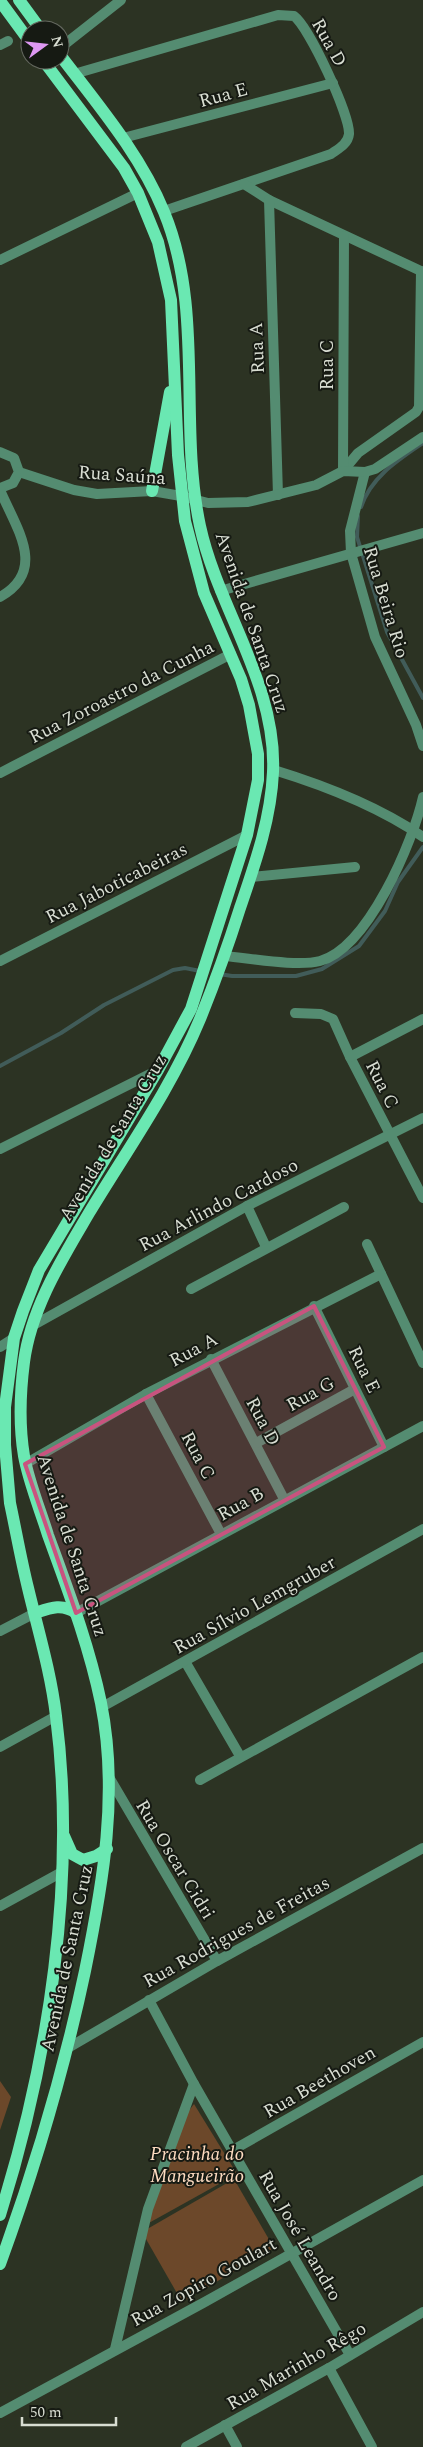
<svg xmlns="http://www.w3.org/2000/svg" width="423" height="2447" font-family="Spectral,serif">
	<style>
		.green { fill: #6c482a }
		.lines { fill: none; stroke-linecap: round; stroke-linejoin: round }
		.stream { stroke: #415c59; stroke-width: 4 }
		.minor { stroke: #548c71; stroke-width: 10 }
		.tertiary { stroke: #548c71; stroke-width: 10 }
		.primary { stroke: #6ae8b2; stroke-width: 12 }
		.marked { fill: #c9537f; fill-opacity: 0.2; stroke: #c9537f; stroke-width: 4; stroke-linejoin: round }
		.labels { text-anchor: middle; stroke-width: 4; stroke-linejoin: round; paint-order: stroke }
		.street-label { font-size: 19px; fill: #d8ddd2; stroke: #161a13 }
		.park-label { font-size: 19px; font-style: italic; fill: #fedcc1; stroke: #161a13 }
	</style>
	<rect width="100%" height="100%" fill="#2c3323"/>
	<!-- green -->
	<g class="green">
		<polygon points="0,2081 11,2097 0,2130"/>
		<polygon points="194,2104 237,2174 147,2224 184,2117"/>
		<polygon points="234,2179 274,2248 182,2302 142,2232"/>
	</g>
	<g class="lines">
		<!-- stream -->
		<g class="stream">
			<path d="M361,507c10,-30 37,-47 62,-64"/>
			<polyline points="358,516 357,537 387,632 423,698"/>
			<polyline points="219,974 232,976 296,976 322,969 359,946 385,911 398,882 423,847"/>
			<polyline points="0,1066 61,1033 104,1005 173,970 185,968 200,971"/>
		</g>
		<!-- minor -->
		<g class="minor">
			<polyline points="0,45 8,41"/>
			<polyline points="60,48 121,0"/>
			<path d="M74,74l204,-59 16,1c15,11 56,99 55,118 -1,10 -11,15 -18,20l-167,57"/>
			<polyline points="123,138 333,83"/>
			<polyline points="244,184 269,200 423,272"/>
			<polyline points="269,200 278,495"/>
			<polyline points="0,260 138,193"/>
			<polyline points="0,452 14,458 19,472 13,483 0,488"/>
			<polyline points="343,471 358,453 416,412 419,407 421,271"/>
			<polyline points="343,471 344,236"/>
			<polyline points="19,472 74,490 97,494 152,491 181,496"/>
			<polyline points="365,472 350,531 351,553 375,637 416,725 423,746"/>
			<path d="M0,490c16,38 48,80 0,107"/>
			<polyline points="220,591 423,533"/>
			<path d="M274,770c49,15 107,38 149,67"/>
			<polyline points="0,773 231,654"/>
			<polyline points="251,877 355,867"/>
			<path d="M224,956c26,2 72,11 96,5 48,-13 93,-119 103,-164"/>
			<polyline points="0,961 247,835"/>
			<polyline points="295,1013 321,1014 333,1019 350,1057 423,1198"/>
			<polyline points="350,1057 423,1019"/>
			<polyline points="0,1149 158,1070"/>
			<polyline points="247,1206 266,1247"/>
			<polyline points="367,1244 423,1363"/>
			<polyline points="191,1289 344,1207"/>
			<polyline points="314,1306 384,1447"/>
			<polyline points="32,1326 247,1206 423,1118"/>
			<polyline points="0,1347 14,1338"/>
			<polyline points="211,1359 284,1499"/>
			<polyline points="146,1394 221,1534"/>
			<polyline points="256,1443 355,1389"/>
			<polyline points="25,1464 146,1394 381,1274"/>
			<polyline points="76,1613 423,1426"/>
			<polyline points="0,1631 35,1613"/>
			<polyline points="186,1663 240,1756"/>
			<polyline points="102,1707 423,1529"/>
			<polyline points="0,1747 56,1716"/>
			<polyline points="109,1777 217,1961"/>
			<polyline points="200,1780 423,1657"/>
			<polyline points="0,1906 62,1872"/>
			<polyline points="149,2000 194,2084 350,2355"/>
			<polyline points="68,2048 217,1961 423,1848"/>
			<polyline points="233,2150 423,2042"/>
			<polyline points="115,2349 148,2209 194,2084"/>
			<polyline points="329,2368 372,2447"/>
			<polyline points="0,2413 203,2303 423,2180"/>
			<polyline points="225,2425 237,2447"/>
			<polyline points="186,2447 329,2368 423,2312"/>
		</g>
		<!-- tertiary -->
		<polyline class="tertiary" points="181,496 208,503 248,502 316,485 343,471 365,472 375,469 423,437"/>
		<!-- primary -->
		<g class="primary">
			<polyline points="19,0 41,30"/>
			<polyline points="0,1 30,42"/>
			<polyline points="152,491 170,392"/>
			<path d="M35,1613c15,-5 27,-10 41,0"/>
			<polyline points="64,1836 72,1854 83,1860 96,1856 107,1849"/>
			<path d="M0,2215c49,-156 77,-335 56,-499 -5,-43 -18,-86 -28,-128 -7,-28 -12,-57 -18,-85l-5,-58v-38l9,-69 9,-27 16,-41 119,-200 33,-61 56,-174 11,-55v-26l-9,-49 -8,-26 -37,-86 -19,-72 -7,-66 -7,-155 -13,-58 -20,-49 -14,-25 -81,-108"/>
			<path d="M0,2264c35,-96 64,-194 85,-293 18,-88 34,-178 16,-268 -12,-58 -33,-113 -53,-168 -8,-26 -19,-52 -24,-79 -5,-30 -4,-63 0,-94 7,-54 38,-103 65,-149 38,-63 83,-126 111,-194 15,-37 28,-73 40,-111 15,-44 31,-89 33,-136 4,-88 -55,-163 -73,-246 -22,-103 5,-215 -36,-314 -24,-58 -66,-107 -104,-157"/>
		</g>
	</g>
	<!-- marked area -->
	<path class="marked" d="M314,1306l70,141 -308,166 -51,-149z"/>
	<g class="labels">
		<!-- street labels -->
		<g class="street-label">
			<text transform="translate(330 42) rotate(61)" y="7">Rua D</text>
			<text transform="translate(223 94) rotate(-15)" y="7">Rua E</text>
			<text transform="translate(256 348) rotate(-92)" y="7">Rua A</text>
			<text transform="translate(326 365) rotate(-90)" y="7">Rua C</text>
			<text transform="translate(122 474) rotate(4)" y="7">Rua Saúna</text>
			<text transform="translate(387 602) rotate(73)" y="7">Rua Beira Rio</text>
			<text transform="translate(253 622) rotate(71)" y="7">Avenida de Santa Cruz</text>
			<text transform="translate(121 691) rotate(-27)" y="7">Rua Zoroastro da Cunha</text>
			<text transform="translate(116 882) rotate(-27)" y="7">Rua Jaboticabeiras</text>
			<text transform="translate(383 1084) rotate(63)" y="7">Rua C</text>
			<text transform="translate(112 1137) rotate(-59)" y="7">Avenida de Santa Cruz</text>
			<text transform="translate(218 1204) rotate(-28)" y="7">Rua Arlindo Cardoso</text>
			<text transform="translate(193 1349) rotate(-28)" y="7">Rua A</text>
			<text transform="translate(365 1369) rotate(64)" y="7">Rua E</text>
			<text transform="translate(310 1393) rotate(-29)" y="7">Rua G</text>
			<text transform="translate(264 1421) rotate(62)" y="7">Rua D</text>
			<text transform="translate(199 1455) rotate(62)" y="7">Rua C</text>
			<text transform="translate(240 1503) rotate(-29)" y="7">Rua B</text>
			<text transform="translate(73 1545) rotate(72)" y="7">Avenida de Santa Cruz</text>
			<text transform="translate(254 1604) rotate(-29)" y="7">Rua Sílvio Lemgruber</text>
			<text transform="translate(176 1859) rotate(59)" y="7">Rua Oscar Cidri</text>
			<text transform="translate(236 1931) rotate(-29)" y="7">Rua Rodrigues de Freitas</text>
			<text transform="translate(66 1958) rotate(-78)" y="7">Avenida de Santa Cruz</text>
			<text transform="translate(319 2081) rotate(-30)" y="7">Rua Beethoven</text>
			<text transform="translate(301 2235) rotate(60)" y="7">Rua José Leandro</text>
			<text transform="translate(203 2281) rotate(-29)" y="7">Rua Zopiro Goulart</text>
			<text transform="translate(296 2365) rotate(-30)" y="7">Rua Marinho Rêgo</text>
		</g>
		<!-- park labels -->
		<g class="park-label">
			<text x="197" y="2160">Pracinha do<tspan x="197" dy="22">Mangueirão</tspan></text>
		</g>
	</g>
	<!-- north arrow -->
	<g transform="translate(45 45) rotate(75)"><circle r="24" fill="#161a13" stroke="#64685f"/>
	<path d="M0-4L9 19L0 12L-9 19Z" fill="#de98f2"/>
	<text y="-8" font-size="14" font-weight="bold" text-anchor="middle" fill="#d8ddd2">N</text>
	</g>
	<!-- scale -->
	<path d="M22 2417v8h94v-8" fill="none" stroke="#d8ddd2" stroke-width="2.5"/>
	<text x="30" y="2417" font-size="15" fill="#d8ddd2" stroke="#161a13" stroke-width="4" paint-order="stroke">50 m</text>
</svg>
